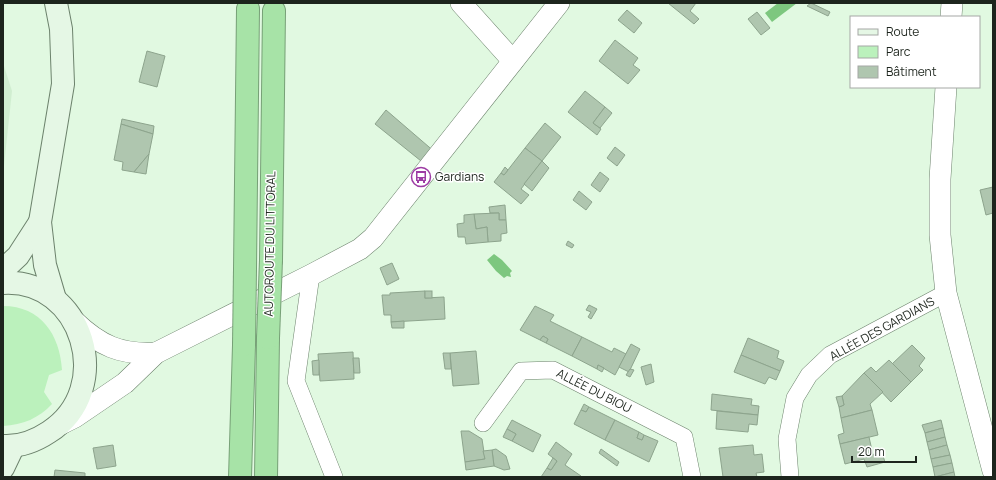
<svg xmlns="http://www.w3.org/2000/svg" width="996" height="480" font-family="Manrope,sans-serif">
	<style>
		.built { fill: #d0eed0 }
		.green { fill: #bbf1bc }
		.water { fill: #7dc77f }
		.building { fill: #afc6af; stroke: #8da48d }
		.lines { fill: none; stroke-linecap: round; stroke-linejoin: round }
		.minor-casing { stroke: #6c826c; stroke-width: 18 }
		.tertiary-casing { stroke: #6c826c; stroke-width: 22 }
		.secondary-casing { stroke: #6c826c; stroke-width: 24 }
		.motorway-casing { stroke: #77a077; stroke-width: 24 }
		.minor { stroke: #fff; stroke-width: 17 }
		.tertiary { stroke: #fff; stroke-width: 21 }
		.secondary { stroke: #e5f7e5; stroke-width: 22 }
		.motorway { stroke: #a7e3a7; stroke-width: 22 }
		.motorway-bridge-casing { stroke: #77a077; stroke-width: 24; stroke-linecap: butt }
		.motorway-bridge { stroke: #a7e3a7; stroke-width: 22 }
		.labels { text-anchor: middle; stroke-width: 3; stroke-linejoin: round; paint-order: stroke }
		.poi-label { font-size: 12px; fill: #1d251d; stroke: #fff; text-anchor: start }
		.street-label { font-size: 12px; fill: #1d251d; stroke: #fff }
	</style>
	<rect width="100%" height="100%" fill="#e1f9e1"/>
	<!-- built -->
	<polygon class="built" points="3,63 12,91 3,175"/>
	<!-- green -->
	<path class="green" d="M3,306c38,0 57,29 59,64l-13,5 -5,17 8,12c-13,14 -29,21 -49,22z"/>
	<!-- water -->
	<g class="water">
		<polygon points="778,3 797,3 772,22 765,13"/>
		<polygon points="494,254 502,260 512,271 510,273 511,277 507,276 504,278 496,271 487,260"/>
	</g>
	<!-- building -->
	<g class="building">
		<polygon points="668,3 696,3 690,11 699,19 694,24"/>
		<polygon points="811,3 830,12 828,16 807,6"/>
		<polygon points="627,10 642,23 634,33 618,20"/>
		<polygon points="757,12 770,28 761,35 748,19"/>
		<polygon points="615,40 638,58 633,65 640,70 628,84 599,61"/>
		<polygon points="147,51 165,56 157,87 139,82"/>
		<polygon points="585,91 605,107 593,123 601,129 597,135 568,112"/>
		<polygon points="605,107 612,113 600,128 593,123"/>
		<polygon points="386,110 436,153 426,165 375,124"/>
		<polygon points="122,119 154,126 153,134 121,124"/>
		<polygon points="545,123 561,137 542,161 525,148"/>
		<polygon points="121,124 153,134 149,154 134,172 122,170 123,162 114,160"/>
		<polygon points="615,147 625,155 617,166 607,158"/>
		<polygon points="525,148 542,161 521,189 529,195 521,204 494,182 501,173 504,175"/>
		<polygon points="149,154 146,174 134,172"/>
		<polygon points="542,161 549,168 532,191 524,184"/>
		<polygon points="505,167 508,170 504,175 501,173"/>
		<polygon points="600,172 609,179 600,192 591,185"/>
		<polygon points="993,187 993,213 986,215 980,190"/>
		<polygon points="579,191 592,202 586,210 573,200"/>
		<polygon points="505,205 506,220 499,220 499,213 490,213 489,207"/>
		<polygon points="499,213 499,220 506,220 507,233 501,234 501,241 488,242 487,227 476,229 474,214"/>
		<polygon points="474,214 476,229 487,227 488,242 466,244 465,237 458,237 457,224 464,223 464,215"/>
		<polygon points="568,241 574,245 572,248 566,245"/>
		<polygon points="392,263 399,279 387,285 380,268"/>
		<polygon points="425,291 425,298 444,297 445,319 391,322 391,315 384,315 382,295 390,295 390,293"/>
		<rect x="425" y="291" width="7" height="7"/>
		<polygon points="589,305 597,309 591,319 588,317 591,312 586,310"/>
		<polygon points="535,306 554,315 550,321 582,337 572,356 546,343 548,339 543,336 540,340 520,330"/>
		<polygon points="404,321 404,328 392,328 391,322"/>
		<polygon points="543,336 548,339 546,343 540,340"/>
		<polygon points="582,337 612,352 614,348 626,354 615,375 598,365 597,369 572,356"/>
		<polygon points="748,338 779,351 777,358 784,361 780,371 741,355"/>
		<polygon points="631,344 640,349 629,372 619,367"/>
		<polygon points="912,345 925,358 919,366 923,370 911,382 892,364"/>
		<polygon points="476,351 479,384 453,386 450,353"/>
		<polygon points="353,352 354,379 320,381 318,354"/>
		<polygon points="443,353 450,353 451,369 445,369"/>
		<polygon points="741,355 780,371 776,380 769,377 765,384 734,372"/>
		<polygon points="353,358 359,358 360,373 354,373"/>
		<polygon points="319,360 319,375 313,375 312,361"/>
		<polygon points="889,360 911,382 891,402 864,373 871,367 876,372"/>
		<polygon points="651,364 654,382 646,385 641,367"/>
		<polygon points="598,365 604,368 602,372 597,369"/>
		<polygon points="630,369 634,370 630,377 626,375"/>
		<polygon points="864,373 883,392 870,404 872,410 841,418 839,407 844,405 842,396"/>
		<polygon points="712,394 752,399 751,405 759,406 758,415 711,410"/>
		<polygon points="842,396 844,405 839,407 836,397"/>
		<polygon points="584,404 589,407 586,412 581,410"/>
		<polygon points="589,407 615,420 605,440 574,424 581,410 586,412"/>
		<polygon points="872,410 878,435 840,444 838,435 844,433 841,418"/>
		<polygon points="717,411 758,415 757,425 749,424 748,432 716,429"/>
		<polygon points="512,420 541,435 533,452 512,441 516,434 507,429"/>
		<polygon points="615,420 639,432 637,438 642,440 644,435 658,441 649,462 605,440"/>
		<polygon points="941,420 943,428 925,433 922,425"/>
		<polygon points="943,428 945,437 927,442 925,433"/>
		<polygon points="507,429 516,434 512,441 503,437"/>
		<polygon points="461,431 469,431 482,439 485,459 465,462"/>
		<polygon points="639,432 644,435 642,440 637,438"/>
		<polygon points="869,437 873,455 882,453 885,462 867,467 864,459 845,464 840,444"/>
		<polygon points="945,437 947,445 929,450 927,442"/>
		<polygon points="556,442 572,454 565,465 581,476 580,477 541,477 547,468 551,470 557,461 548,454"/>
		<polygon points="113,445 116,466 97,469 93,448"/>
		<polygon points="753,445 754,455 762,454 764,472 756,473 757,477 723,477 719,448"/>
		<polygon points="947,445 950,455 931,459 929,450"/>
		<polygon points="496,449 506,456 510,469 504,470 494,466 492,450"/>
		<polygon points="601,449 619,462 617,466 599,453"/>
		<polygon points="492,450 494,466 466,470 465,462 485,459 483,451"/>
		<polygon points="950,455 952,463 933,467 931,459"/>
		<polygon points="553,458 557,461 551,470 547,468"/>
		<polygon points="952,463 954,472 935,477 933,467"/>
		<polygon points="55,470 85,473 85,477 54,477"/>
		<polygon points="954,472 955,477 935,477"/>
	</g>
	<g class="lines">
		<!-- minor casing -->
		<g class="minor-casing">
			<g id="minor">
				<polyline points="311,275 296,381 334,477"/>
				<polyline points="483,423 521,371 553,370 684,437 692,477"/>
				<polyline points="790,477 787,439 795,398 809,375 830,355 946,293"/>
			</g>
		</g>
		<!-- tertiary casing -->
		<g class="tertiary-casing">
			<g id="tertiary">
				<polyline points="461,3 513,61"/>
				<polyline points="951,17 952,3"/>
				<polyline points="946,87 940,179 940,235 946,293 993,471"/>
				<path d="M74,321c26,25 47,34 82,32"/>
				<polyline points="61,424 75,417 125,383 156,353 311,275 360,249 373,238 559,3"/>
			</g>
		</g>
		<!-- secondary casing -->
		<g class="secondary-casing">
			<g id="secondary">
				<polyline points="3,270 18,256 40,222"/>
				<path d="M3,283c80,-5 113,106 46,149 -15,10 -29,15 -46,14"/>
				<polyline points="55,299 45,265 40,222 63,84 61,29 56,3"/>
				<polyline points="3,468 13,447"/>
			</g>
		</g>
		<!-- motorway casing -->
		<g class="motorway-casing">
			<g id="motorway">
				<polyline points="271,260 274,11"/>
				<polyline points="245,269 248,9"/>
				<polyline points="240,477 244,345"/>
				<polyline points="266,477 268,338"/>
			</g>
		</g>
		<!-- minor -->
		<use href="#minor" class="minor"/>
		<!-- tertiary -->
		<use href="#tertiary" class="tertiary"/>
		<!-- secondary -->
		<use href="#secondary" class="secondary"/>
		<!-- motorway -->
		<use href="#motorway" class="motorway"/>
		<!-- motorway-bridge casing -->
		<g class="motorway-bridge-casing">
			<g id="motorway-bridge">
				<polyline points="268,338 271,260"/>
				<polyline points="244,345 245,269"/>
			</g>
		</g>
		<!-- motorway-bridge -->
		<use href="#motorway-bridge" class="motorway-bridge"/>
	</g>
	<!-- icons -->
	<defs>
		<g id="bus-ring" transform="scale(1)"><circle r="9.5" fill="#fff" stroke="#9d3ca4" stroke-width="1.5"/><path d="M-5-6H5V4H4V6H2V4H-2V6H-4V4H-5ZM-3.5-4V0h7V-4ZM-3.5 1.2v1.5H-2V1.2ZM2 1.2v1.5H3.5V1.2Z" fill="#9d3ca4"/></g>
	</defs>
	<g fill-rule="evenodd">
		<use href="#bus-ring" x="421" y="177"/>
	</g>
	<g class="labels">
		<!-- poi labels -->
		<g class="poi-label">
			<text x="435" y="181">Gardians</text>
		</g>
		<!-- street labels -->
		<g class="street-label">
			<text transform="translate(270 244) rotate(-89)" y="4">AUTOROUTE DU LITTORAL</text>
			<text transform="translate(882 329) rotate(-29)" y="4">ALLÉE DES GARDIANS</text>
			<text transform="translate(594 391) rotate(27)" y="4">ALLÉE DU BIOU</text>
		</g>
	</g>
	<!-- border -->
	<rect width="996" height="480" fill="none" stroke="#1d251d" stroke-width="8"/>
	<!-- legend -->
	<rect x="850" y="16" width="130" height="72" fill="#ffffff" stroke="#a5a8a5"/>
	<rect x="858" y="29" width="20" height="6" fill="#e5f7e5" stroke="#a5a8a5"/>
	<text x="886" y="36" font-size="12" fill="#1d251d">Route</text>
	<rect x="858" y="46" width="20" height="12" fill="#bbf1bc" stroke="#a5a8a5"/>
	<text x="886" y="56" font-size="12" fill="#1d251d">Parc</text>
	<rect x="858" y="66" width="20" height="12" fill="#afc6af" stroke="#a5a8a5"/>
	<text x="886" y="76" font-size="12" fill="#1d251d">Bâtiment</text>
	<!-- scale -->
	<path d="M852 456v6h64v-6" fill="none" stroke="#1d251d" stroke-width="2"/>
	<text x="858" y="456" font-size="12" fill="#1d251d" stroke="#ffffff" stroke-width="3" paint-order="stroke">20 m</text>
</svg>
